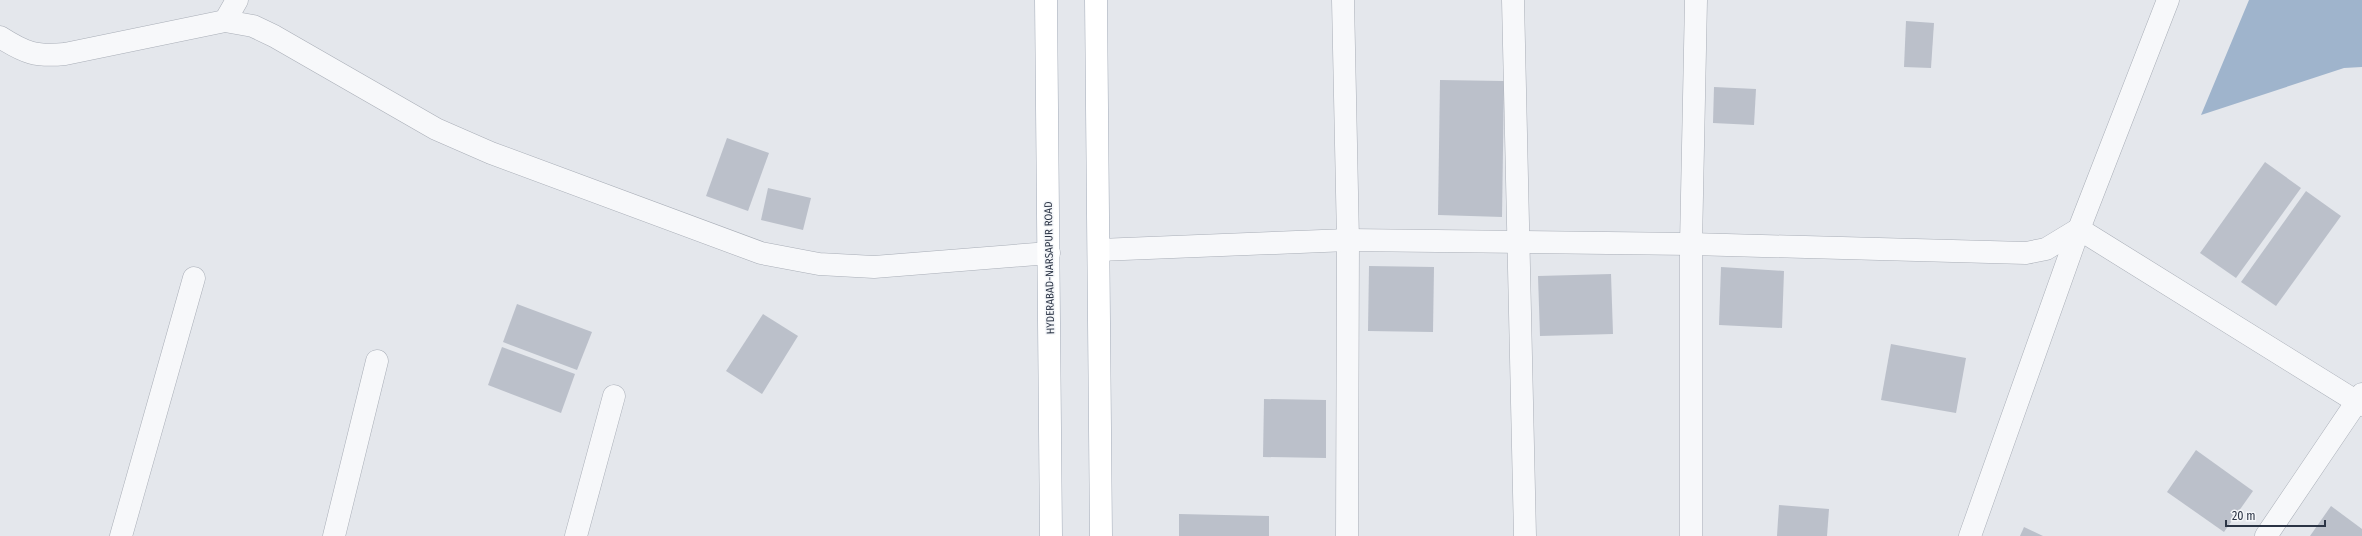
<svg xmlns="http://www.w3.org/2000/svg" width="2362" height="536" font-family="'Fira Sans Condensed',sans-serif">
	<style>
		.water { fill: #9fb4cc }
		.building { fill: #bbc0ca }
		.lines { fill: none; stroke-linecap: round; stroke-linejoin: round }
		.minor-casing { stroke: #a9aeb7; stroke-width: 23 }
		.tertiary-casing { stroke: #a9aeb7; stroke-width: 23 }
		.primary-casing { stroke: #a3abb8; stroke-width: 23 }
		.minor { stroke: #f7f8fa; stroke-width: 22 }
		.tertiary { stroke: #f7f8fa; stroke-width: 22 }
		.primary { stroke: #fff; stroke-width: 22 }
		.labels { text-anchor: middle; stroke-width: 3; stroke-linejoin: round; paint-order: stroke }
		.street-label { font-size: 11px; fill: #2b3445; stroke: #f4f6f9 }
	</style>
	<rect width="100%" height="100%" fill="#e4e7ec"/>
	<!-- water -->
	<polygon class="water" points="2249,0 2362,0 2362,67 2344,68 2201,115"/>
	<!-- building -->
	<g class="building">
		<polygon points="1906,21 1934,23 1931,68 1904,67"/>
		<polygon points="1440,80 1504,81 1502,217 1438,215"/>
		<polygon points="1714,87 1756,89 1754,125 1713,123"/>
		<polygon points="727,138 769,153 748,211 706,196"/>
		<polygon points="2265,162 2301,188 2236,278 2200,253"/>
		<polygon points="768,188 811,198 803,230 761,220"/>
		<polygon points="2306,191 2341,216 2276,306 2241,282"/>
		<polygon points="1369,266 1434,267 1433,332 1368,331"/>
		<polygon points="1721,267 1784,271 1782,328 1719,325"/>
		<polygon points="1611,274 1613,334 1540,336 1538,276"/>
		<polygon points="517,304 592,332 577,370 503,342"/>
		<polygon points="763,314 798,336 762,394 726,371"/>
		<polygon points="1891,344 1966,358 1956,413 1881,400"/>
		<polygon points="502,347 575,374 561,413 488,385"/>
		<polygon points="1264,399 1326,400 1326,458 1263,457"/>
		<polygon points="2196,450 2253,491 2224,532 2167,492"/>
		<polygon points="1779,505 1829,509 1827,536 1777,536"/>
		<polygon points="2331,506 2362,529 2362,536 2310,536"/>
		<polygon points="1179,514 1269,516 1269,536 1179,536"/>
		<polygon points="2024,527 2043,536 2020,536"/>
	</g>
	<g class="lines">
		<!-- minor casing -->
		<g class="minor-casing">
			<g id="minor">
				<polyline points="1343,0 1348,240 1347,536"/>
				<polyline points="1513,0 1525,536"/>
				<polyline points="225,21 237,0"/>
				<path d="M0,37c25,16 36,20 65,17l160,-33 28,5 21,10 162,93 55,24 270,100 58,11 55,3 175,-14"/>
				<polyline points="1099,250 1348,240 1691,244 2026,253 2046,249 2079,229 2362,405"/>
				<polyline points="121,536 194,278"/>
				<polyline points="334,536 377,361"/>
				<polyline points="576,536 614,396"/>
				<polyline points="1691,536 1691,244 1696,0"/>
				<polyline points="2266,536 2362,394"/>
			</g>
		</g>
		<!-- tertiary casing -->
		<g class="tertiary-casing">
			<polyline id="tertiary" points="1970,536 2079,229 2168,0"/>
		</g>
		<!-- primary casing -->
		<g class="primary-casing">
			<g id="primary">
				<polyline points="1046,0 1051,536"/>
				<polyline points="1096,0 1101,536"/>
			</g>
		</g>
		<!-- minor -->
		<use href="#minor" class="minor"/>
		<!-- tertiary -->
		<use href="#tertiary" class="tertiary"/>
		<!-- primary -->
		<use href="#primary" class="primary"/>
	</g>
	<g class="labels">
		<!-- street labels -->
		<g class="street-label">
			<text transform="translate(1049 268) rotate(-91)" y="4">HYDERABAD-NARSAPUR ROAD</text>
		</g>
	</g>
	<!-- scale -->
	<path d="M2226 520v6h99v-6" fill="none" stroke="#2b3445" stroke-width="2"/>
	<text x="2232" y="520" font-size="12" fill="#2b3445" stroke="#f4f6f9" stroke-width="3" paint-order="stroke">20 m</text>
</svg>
